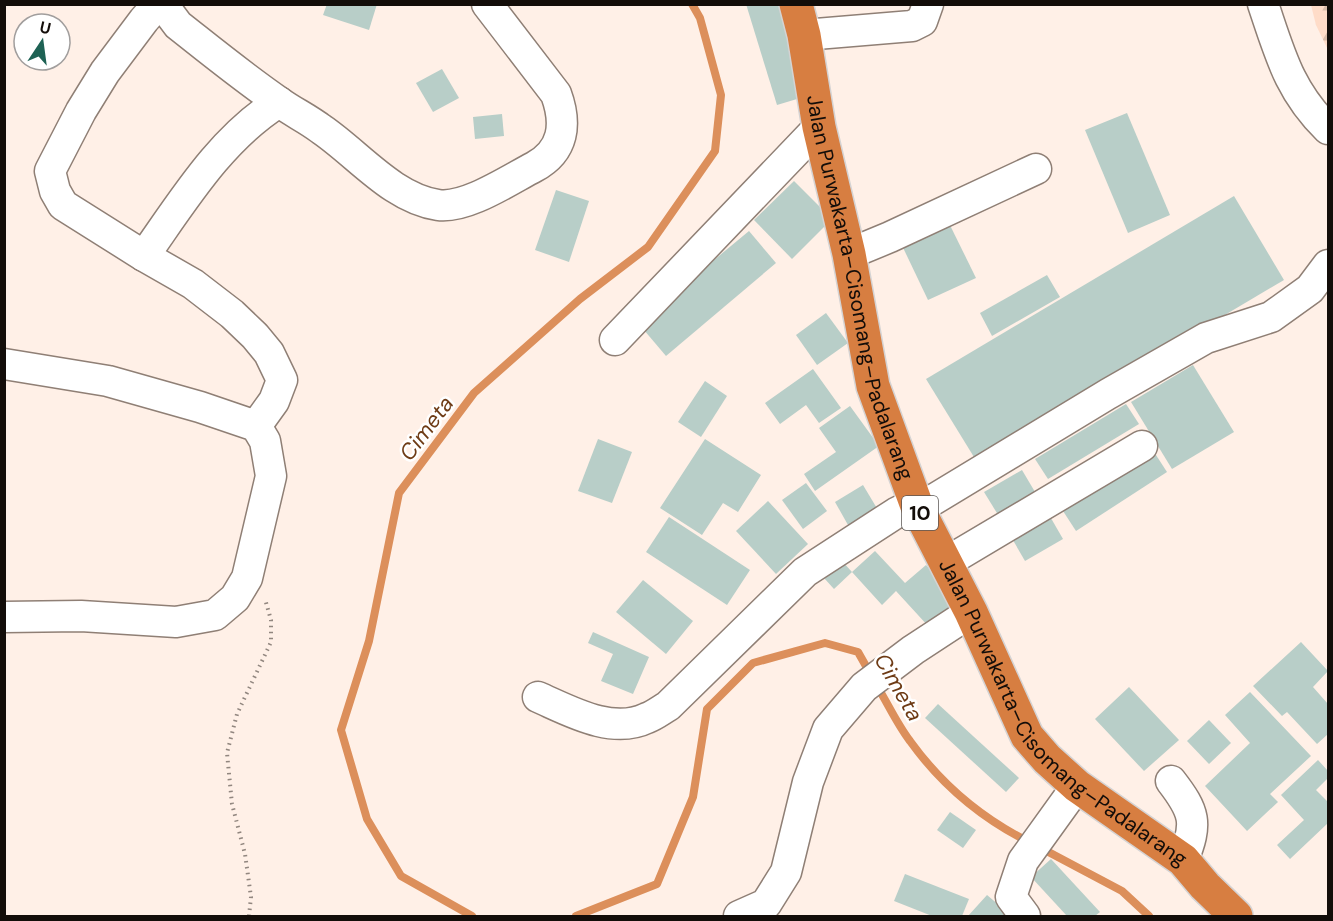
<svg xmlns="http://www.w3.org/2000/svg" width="1333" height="921" font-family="'DM Sans',sans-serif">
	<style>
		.forest { fill: url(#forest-firs) }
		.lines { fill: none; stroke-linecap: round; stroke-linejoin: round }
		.stream { stroke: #dc8f5b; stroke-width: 8 }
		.building { fill: #b8cec8 }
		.minor-casing { stroke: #8f7f75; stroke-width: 33 }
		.highway-casing { stroke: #d5d3d3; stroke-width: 36 }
		.path { stroke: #91867f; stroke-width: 4; stroke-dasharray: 1.5 4.5; stroke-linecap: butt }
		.minor { stroke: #fff; stroke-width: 30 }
		.highway { stroke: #d77e41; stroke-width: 33 }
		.labels { text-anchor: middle; stroke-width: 5; stroke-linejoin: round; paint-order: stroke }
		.shield { fill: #fff; stroke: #5a5653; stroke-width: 1.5 }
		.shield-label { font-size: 20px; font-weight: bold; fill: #130d09 }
		.street-label { font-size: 21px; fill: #130d09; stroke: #fff }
		.water-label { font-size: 22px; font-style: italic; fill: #6e3b15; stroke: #fff }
	</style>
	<defs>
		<pattern id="forest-firs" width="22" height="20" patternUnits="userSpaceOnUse" patternTransform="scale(1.5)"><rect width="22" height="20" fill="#ffdcc8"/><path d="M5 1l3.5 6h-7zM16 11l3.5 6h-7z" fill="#dabcaa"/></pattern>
	</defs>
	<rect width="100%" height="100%" fill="#fff0e7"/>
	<!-- forest -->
	<polygon class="forest" points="1311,5 1328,5 1328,50 1316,25"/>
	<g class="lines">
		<!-- stream -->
		<g class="stream">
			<path d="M877,686c11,18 20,38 33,55 31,43 71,77 119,101"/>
			<polyline points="1039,847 1122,891 1149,916"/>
			<polyline points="472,916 401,876 367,819 341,730 369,641 399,493 474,393 580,299 648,247 715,151 721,95 700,18 692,4"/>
			<polyline points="576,916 657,884 693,797 707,709 753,663 825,643 858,652 871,675"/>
		</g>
	</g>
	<!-- building -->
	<g class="building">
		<polygon points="327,4 377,4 369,30 323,15"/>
		<polygon points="746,4 779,4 807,96 777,105"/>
		<polygon points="442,69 459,98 433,112 416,83"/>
		<polygon points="1127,113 1170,215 1128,233 1085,130"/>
		<polygon points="502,114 504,136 475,139 473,117"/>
		<polygon points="794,181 832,219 792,259 754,220"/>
		<polygon points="556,190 589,201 569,262 535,250"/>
		<polygon points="1234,196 1284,280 977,462 926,379"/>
		<polygon points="944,213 976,278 928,300 897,235"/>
		<polygon points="749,231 776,263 666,356 638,323"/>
		<polygon points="1047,275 1060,297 992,336 980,313"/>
		<polygon points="826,313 848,343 817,365 796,335"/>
		<polygon points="1193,365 1234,432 1172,469 1131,402"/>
		<polygon points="813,369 841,408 819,423 806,405 780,424 765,403"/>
		<polygon points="705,381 727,396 701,437 678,422"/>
		<polygon points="1126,404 1139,424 1048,479 1035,459"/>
		<polygon points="850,406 879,446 815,491 804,474 836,452 819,428"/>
		<polygon points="598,439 632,452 612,503 578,491"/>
		<polygon points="705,439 761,475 738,512 723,503 702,535 660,508"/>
		<polygon points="1154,452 1167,472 1076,531 1063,511"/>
		<polygon points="1022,470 1038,497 1000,518 984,492"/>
		<polygon points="806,483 827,511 803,529 782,500"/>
		<polygon points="863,485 881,515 852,532 835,502"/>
		<polygon points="768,501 808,544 776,574 736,531"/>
		<polygon points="1048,513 1063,539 1025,561 1010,535"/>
		<polygon points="669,517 750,570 727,605 646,552"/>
		<polygon points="875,551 905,583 926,565 958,600 929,627 896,591 882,605 852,572"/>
		<polygon points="842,561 852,572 834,589 824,578"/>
		<polygon points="643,580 693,621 666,654 616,612"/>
		<polygon points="593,632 649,657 633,694 601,681 613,654 588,643"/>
		<polygon points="1301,642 1328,671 1313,687 1328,704 1328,734 1317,744 1287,712 1282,716 1253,686"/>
		<polygon points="1129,687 1179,740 1144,771 1095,719"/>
		<polygon points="1250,692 1311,756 1270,794 1278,802 1247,831 1205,786 1250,743 1225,715"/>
		<polygon points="938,704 1019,778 1006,792 925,718"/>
		<polygon points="1209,720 1231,743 1209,764 1187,741"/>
		<polygon points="1318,760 1328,771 1328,778 1316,790 1328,802 1328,823 1290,859 1277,845 1304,820 1281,795"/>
		<polygon points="950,812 976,830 963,848 937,830"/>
		<polygon points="1051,859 1100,912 1095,916 1067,916 1031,877"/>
		<polygon points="905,874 969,899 962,916 932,916 894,901"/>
		<polygon points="987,895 1006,911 1013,916 968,916"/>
	</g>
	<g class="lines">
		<!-- minor casing -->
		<g class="minor-casing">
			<g id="minor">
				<polyline points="158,4 144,20 105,72 81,111 50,171 55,191 63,205 144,256 193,284 232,314 255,336 269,353 282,380 274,401 256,426"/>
				<path d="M166,4l3,9 9,12c33,26 66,53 101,77 14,10 29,17 42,27 37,25 71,69 117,76 28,4 71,-25 96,-38 30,-16 33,-43 22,-73l-69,-90"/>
				<path d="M1263,4c17,50 26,87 65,125"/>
				<polyline points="804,35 912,26 922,21 928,4"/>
				<polyline points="849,254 890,237 1036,169"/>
				<path d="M144,256c39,-55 76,-117 135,-154"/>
				<polyline points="615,340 819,127"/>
				<polyline points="4,364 108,381 200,407 256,426 265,441 271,476 247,578 235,598 215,615 176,622 81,616 4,617"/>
				<polyline points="918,509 1108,394 1206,338 1271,317 1310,289 1328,265"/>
				<polyline points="945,563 1142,446"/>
				<path d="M538,697c32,14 74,38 109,21 8,-3 14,-8 21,-12l137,-134 91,-59 20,-10"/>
				<path d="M1171,781c24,31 27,42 12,79"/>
				<polyline points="739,916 766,904 786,872 808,782 828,729 864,687 913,650 971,612"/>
				<polyline points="1025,916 1011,897 1023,861 1077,786"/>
			</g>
		</g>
		<!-- highway casing -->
		<g class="highway-casing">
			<g id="highway">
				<path id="s1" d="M796,4l8,31 15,92 30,127 24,132 45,123 53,103 56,124 20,23 30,27 106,74 22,26 31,30"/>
			</g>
		</g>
		<!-- path -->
		<polyline class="path" points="249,916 251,897 245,854 232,804 227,753 237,714 271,642 271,620 265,599"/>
		<!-- minor -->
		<use href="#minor" class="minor"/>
		<!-- highway -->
		<use href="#highway" class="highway"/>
	</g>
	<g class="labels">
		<!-- shield labels -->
		<rect class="shield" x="902" y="496" width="36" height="34" rx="4.5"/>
		<g class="shield-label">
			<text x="920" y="520">10</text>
		</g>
		<!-- street labels -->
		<g class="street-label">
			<text dy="7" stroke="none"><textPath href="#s1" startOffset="291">Jalan Purwakarta–Cisomang–Padalarang</textPath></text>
			<text dy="7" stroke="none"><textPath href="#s1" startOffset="777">Jalan Purwakarta–Cisomang–Padalarang</textPath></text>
		</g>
		<!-- water labels -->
		<g class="water-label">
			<text transform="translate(426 428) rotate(-53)" y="8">Cimeta</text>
			<text transform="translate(899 687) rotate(60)" y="8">Cimeta</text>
		</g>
	</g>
	<!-- border -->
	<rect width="1333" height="921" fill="none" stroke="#130d09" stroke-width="12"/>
	<!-- north arrow -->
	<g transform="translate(42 42) rotate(13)"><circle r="28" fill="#ffffff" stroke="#a19e9d" stroke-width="1.5"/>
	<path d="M0-4.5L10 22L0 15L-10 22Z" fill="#1e6254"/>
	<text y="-9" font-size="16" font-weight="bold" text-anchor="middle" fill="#130d09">U</text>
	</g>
</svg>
